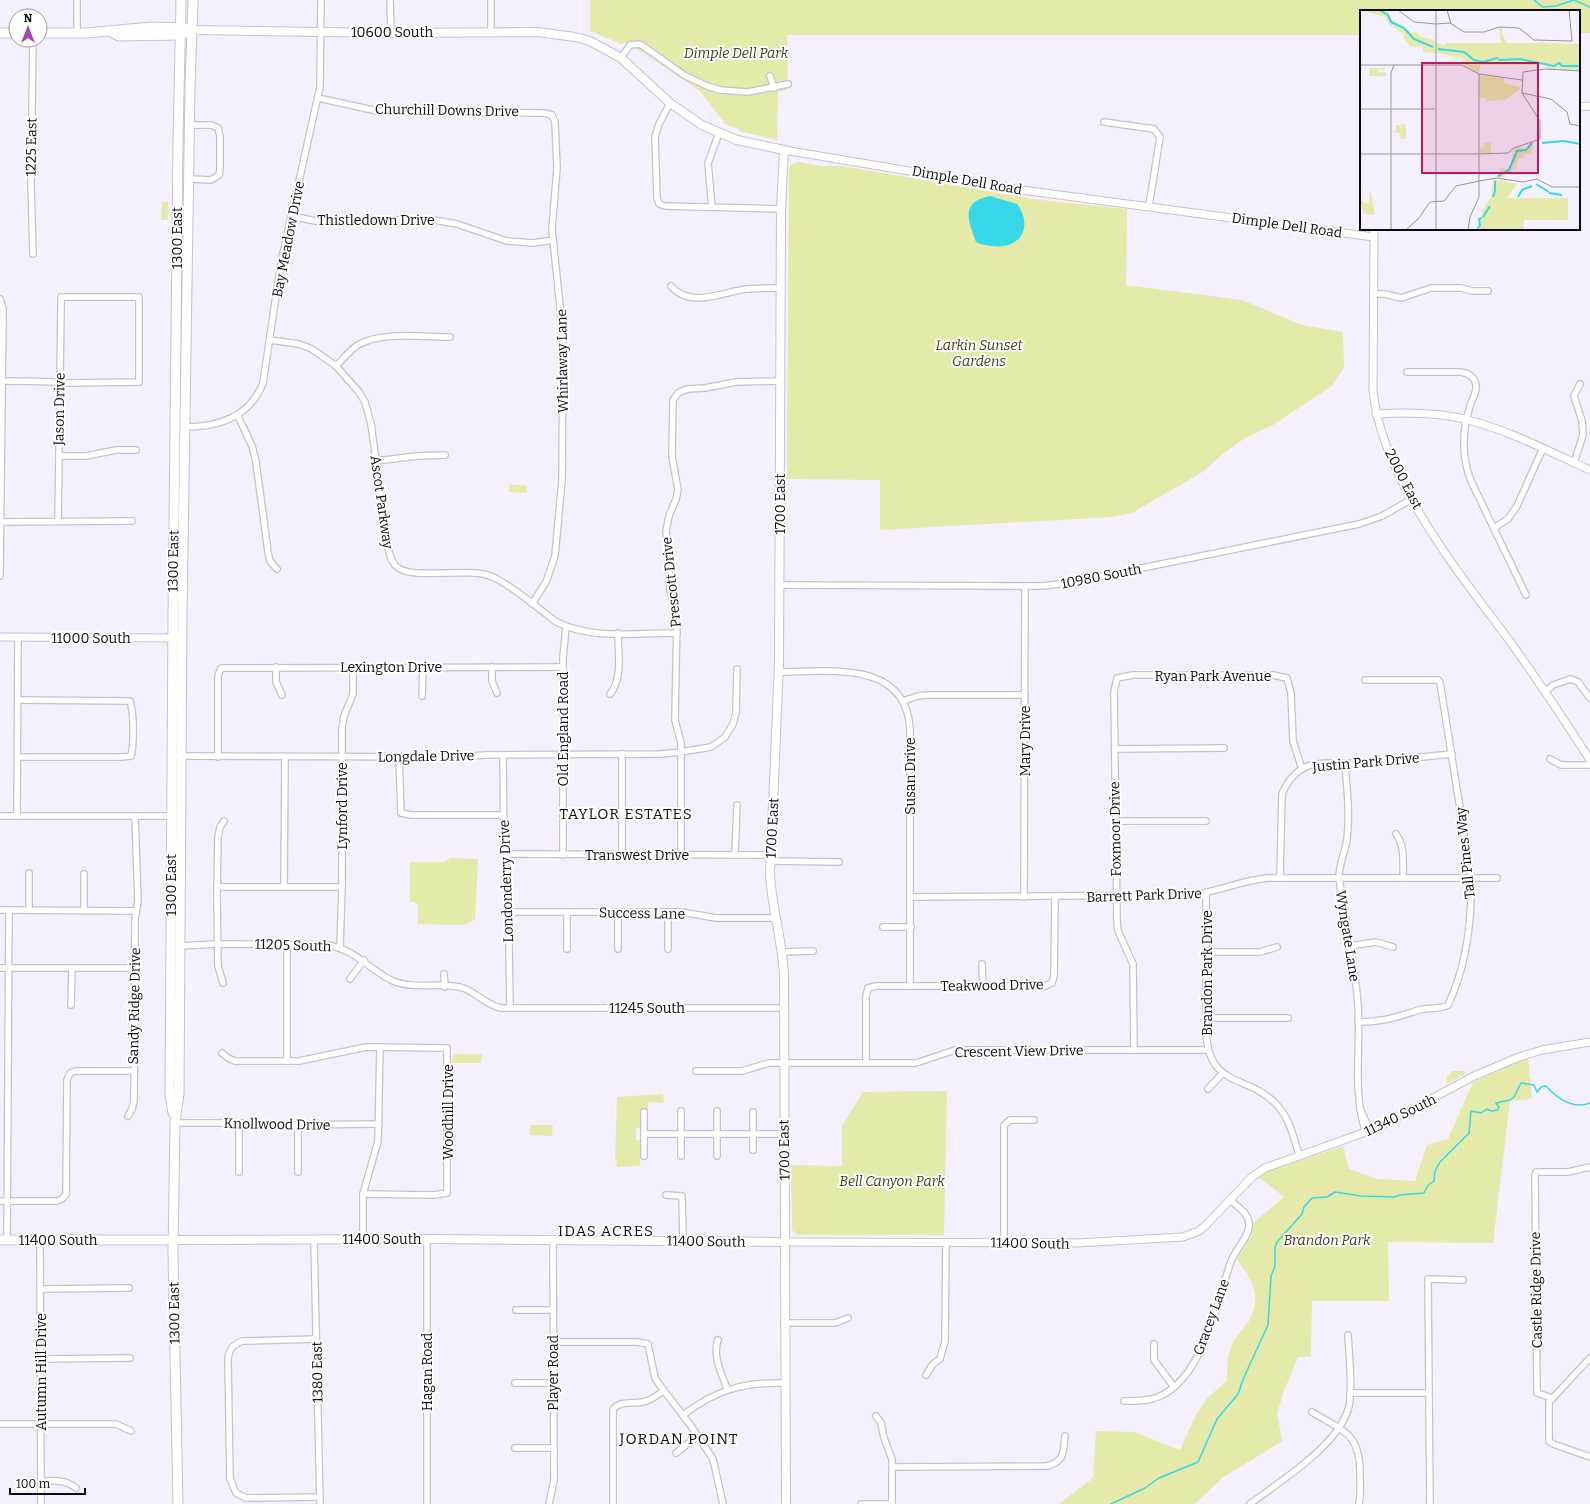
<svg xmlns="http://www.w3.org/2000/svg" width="1590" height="1504" font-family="Bitter,serif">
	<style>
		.green { fill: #e5eaaa }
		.water { fill: #36d8e9 }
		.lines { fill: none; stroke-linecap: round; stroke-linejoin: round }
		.stream { stroke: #36d8e9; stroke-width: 1.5 }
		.minor-casing { stroke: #c7c0d4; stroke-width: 8 }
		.tertiary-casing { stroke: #c7c0d4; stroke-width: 9 }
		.secondary-casing { stroke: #c7c0d4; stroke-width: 10 }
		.primary-casing { stroke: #c7c0d4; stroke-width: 11 }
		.minor { stroke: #fff; stroke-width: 5.5 }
		.tertiary { stroke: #fff; stroke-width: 7 }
		.secondary { stroke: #fff; stroke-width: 8 }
		.primary { stroke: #fff; stroke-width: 9 }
		.labels { text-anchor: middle; stroke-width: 4; stroke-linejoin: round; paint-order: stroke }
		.street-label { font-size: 14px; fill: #0d0a11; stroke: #fff }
		.park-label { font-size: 14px; font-style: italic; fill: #3f4015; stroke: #fff }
		.neighbourhood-label { font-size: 15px; letter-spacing: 1px; fill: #0d0a11; stroke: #fff }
		.inset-river { fill: none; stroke: #36d8e9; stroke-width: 2 }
		.inset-road { fill: none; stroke: #98949f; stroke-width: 1 }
		.view { fill: #c2185b; fill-opacity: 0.15; stroke: #c2185b; stroke-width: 2 }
		.inset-edge { fill: none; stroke: #0d0a11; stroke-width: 2 }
	</style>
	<rect width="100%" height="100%" fill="#f4f0fd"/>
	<!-- green -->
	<g class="green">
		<polygon points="590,0 1590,0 1590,33 1579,33 1579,11 1361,11 1361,35 787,35 788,89 778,92 777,140 739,131 739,129 725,124 700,91 628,43 621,44 590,31"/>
		<polygon points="799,162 820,166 843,166 1032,199 1127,209 1126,285 1242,300 1302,325 1343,332 1344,367 1332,386 1273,425 1245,438 1220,456 1204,471 1187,481 1132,513 1112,517 880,530 880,480 787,479 789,168 792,164"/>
		<polygon points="162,202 168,202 168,220 161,220"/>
		<polygon points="510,484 527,486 526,493 509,492"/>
		<polygon points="451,858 478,859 475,919 465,925 418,924 418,905 414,902 410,902 410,862 444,862"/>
		<polygon points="454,1054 482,1054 481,1063 451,1063"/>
		<path d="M1528,1058l4,41 -22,2 -17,142 -105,-1 1,59h-77l-1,56h-13l-14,34 -7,22 5,28 -60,37 -27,26h-136l34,-26 3,-47 38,1 46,18 16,-35 12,-18 19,-16c0,-15 0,-29 8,-42 4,-7 12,-13 15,-20 12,-26 1,-39 -13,-60l14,-22 2,-14 31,-26 -25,-20 10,-6 74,-25 6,23 29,10 37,2 12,-36 21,-6 25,-57z"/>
		<polygon points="1451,1071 1465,1071 1465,1074 1447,1084 1447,1075 1450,1075"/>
		<polygon points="947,1091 944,1235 797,1235 792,1230 791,1165 842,1166 842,1126 863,1092"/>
		<polygon points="663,1094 664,1103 648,1102 648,1110 641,1110 641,1128 636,1128 636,1140 641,1141 640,1166 616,1167 617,1161 615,1160 617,1097"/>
		<polygon points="530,1125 553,1125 552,1136 530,1135"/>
	</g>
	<!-- water -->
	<path class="water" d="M990,196l27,8c17,23 3,46 -25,42 -6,-1 -11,-1 -16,-4 -8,-22 -16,-40 14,-46z"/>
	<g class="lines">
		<!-- stream -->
		<g class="stream">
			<polyline points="1534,0 1543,7 1556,6 1574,0 1590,7"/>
			<path d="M1111,1504l34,-16 14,-10 39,-16 19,-43 21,-25 6,-17 24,-52 3,-49 4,-10v-19l2,-5 25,-28 2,-7 8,-9 15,-1 8,-5 26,4 33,1 6,-2 24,-2 4,-8 6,-4 1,-10 5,-9 29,-29 2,-22 10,2 6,-4 5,2 6,-1 1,-3 -3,-4 14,-3 4,-3 7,-14 13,2 3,7 4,-5 5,-1c11,12 26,24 44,17"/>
		</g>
		<!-- minor casing -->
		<g class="minor-casing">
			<g id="minor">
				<polyline points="390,0 391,33"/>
				<polyline points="491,0 491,33"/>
				<polyline points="77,33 77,0"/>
				<polyline points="621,58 630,45 639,44 643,46 684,75 707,86 720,90 748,92 788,84"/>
				<polyline points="770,76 774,88"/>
				<polyline points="318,98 382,112 544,113 552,115 555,122 557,168 552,229 563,336 562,480 555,556 546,582 532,604"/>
				<polyline points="670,103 659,124 655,137 657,197 659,204 665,206 781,209"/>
				<polyline points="1104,122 1154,129 1160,137 1149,206"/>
				<polyline points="189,179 211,180 219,175 220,170 220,136 218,128 211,125 190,125"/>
				<polyline points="712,207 708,163 719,133"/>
				<polyline points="292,216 315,221 331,222 428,219 457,224 507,241 533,243 553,240"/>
				<polyline points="33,254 31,184 33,40"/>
				<path d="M671,286c19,23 51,6 76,3 11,-1 22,-1 34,-1"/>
				<polyline points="1373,294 1385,294 1401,298 1431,288 1461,288 1472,291 1488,291"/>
				<polyline points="0,299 3,309 0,576"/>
				<path d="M270,340l29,4 13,5 24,17 23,26 6,10 6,22 17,124c2,7 3,14 9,19 17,14 71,-1 96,10 21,10 44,30 62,44 33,19 84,12 122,12"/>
				<path d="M336,366c7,-7 14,-16 22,-21 23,-14 66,-8 92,-8"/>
				<path d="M1407,372h54c7,1 14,5 15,13 1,8 -4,14 -6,21 -8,26 -9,50 1,75l55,114"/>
				<path d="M0,381c23,0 46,0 68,2l71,-1v-85h-78v7l-1,78v6l-2,133"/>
				<polyline points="238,416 252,446 256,462 268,552 270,561 277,569"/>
				<path d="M185,427c34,0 65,-10 78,-44l18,-121 39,-175 1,-87"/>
				<polyline points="59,456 86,456 116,450 136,450"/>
				<polyline points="376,461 417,456 445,455"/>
				<polyline points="1574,463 1583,435 1582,421 1574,396 1580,384"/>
				<polyline points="0,522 132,521"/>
				<polyline points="1494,528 1508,519 1517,506 1543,448"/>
				<polyline points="779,585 1042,586 1068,583 1359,524 1382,516 1412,499"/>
				<polyline points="276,667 276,682 282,695"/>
				<polyline points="492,667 492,681 497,693"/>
				<path d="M779,672c49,0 127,-13 131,57v257"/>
				<polyline points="1546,691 1553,685 1571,679 1578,682 1590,698"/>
				<path d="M610,694c13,-15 8,-42 8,-61"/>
				<polyline points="422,696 423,667"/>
				<polyline points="903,701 918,696 927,695 1025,695"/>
				<polyline points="1115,749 1224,748"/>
				<polyline points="622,754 622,855"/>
				<polyline points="503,755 504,849 508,884 510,1008"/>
				<polyline points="178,756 460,757 485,755 661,754 681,752 711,747 725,737 733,724 736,713 737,669"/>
				<path d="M18,757h104l9,-1c3,-12 3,-43 -1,-55l-112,-1"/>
				<polyline points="218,757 218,676 221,668 563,667"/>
				<polyline points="399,757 401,813 412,815 503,815"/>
				<polyline points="1550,759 1561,765 1590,765"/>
				<path d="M1345,764c2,24 5,50 2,75 -2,14 -8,24 -8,39 6,41 16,86 19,127 3,43 -6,87 8,128"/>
				<polyline points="0,816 174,816"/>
				<polyline points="17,816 18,637"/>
				<polyline points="1115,821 1206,821"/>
				<path d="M1396,834c9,12 7,29 7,44"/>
				<polyline points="504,854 770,855"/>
				<polyline points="563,855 563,658 566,627"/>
				<polyline points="681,855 681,743 675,720 677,615 670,590 669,554 666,531 669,516 676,499 678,490 672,456 673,400 678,393 687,389 705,388 736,382 780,381"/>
				<polyline points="735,855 737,805"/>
				<polyline points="770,861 839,862"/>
				<polyline points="29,873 29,910"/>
				<polyline points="84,874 84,911"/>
				<path d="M1280,878l2,-84c5,-12 13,-23 26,-28 14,-5 31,-2 46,-3 33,-2 66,-6 98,-9"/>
				<polyline points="217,887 342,887"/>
				<polyline points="284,887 285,757"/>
				<path d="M1206,893v139c3,57 41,42 69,71 15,15 18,33 24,52"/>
				<path d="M910,897l283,-2c25,-4 48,-14 74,-17h230"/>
				<polyline points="1024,897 1025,586"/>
				<polyline points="0,910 136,911"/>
				<polyline points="509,912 682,912 716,918 776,918"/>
				<polyline points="567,912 567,949"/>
				<polyline points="618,912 618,949"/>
				<polyline points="668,912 668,949"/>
				<polyline points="883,927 911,927"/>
				<polyline points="287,944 287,1061"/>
				<path d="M180,946l37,-2 111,1c30,6 39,23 63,35 24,11 49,1 72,8 14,5 23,17 38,20h282"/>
				<polyline points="1349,946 1376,942 1393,947"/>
				<polyline points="340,947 342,887 342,728 344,716 353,694 353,667"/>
				<polyline points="782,952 813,951"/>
				<polyline points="1206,952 1260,952 1277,947"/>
				<polyline points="982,964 983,986"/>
				<polyline points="0,968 135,968"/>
				<polyline points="444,974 445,987"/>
				<polyline points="350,979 364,960"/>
				<polyline points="223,983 218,966 217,895 218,837 220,827 224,821"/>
				<polyline points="71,1005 72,968"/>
				<polyline points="1206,1018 1288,1018"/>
				<path d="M1358,1022c28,0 40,-6 65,-13 8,-1 19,0 25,-4 19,-40 24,-83 23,-127l-31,-196 -2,-2h-73"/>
				<polyline points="1134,1050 1133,964 1118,931 1117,922 1114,692 1117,678 1133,675 1273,675 1287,678 1291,693 1293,741 1302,769"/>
				<polyline points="222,1053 228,1058 235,1061 299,1061 366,1047 447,1048 447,1193 434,1195 363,1194"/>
				<polyline points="866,1063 866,996 868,988 876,986 1045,986 1052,983 1054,976 1055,897"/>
				<polyline points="696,1071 742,1071 769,1063 916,1063 955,1050 1208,1050"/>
				<polyline points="1208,1089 1223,1073"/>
				<polyline points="1360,1109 1370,1131"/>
				<polyline points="753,1112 753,1150"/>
				<polyline points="128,1116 132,1109 134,1101 135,919 138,901 135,816"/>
				<polyline points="175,1123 251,1123 275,1125 379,1124"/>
				<polyline points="644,1134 784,1134"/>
				<polyline points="644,1156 644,1112"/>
				<polyline points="681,1156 681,1111"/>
				<polyline points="717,1156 717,1111"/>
				<polyline points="239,1172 239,1123"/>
				<polyline points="298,1172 298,1125"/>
				<polyline points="666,1195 682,1196 683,1241"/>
				<polyline points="0,1201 57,1201 62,1199 66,1194 67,1080 70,1073 76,1071 134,1071"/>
				<polyline points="363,1239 363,1194 378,1141 380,1047"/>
				<polyline points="427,1239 427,1504"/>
				<polyline points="7,1240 9,910"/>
				<polyline points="40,1240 41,1504"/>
				<polyline points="314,1240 320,1504"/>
				<polyline points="1004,1243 1004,1125 1010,1120 1034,1120"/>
				<polyline points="41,1289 129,1288"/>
				<polyline points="516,1310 553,1310"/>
				<polyline points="784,1323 835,1323 848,1318"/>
				<path d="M316,1339l-73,2c-11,3 -15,10 -15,21l2,117 6,14 10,5 73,-1"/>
				<path d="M718,1340c-6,16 4,34 9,49"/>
				<polyline points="553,1342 637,1342 648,1344 655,1378 659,1384 691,1426 713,1459 723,1504"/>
				<polyline points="1154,1344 1154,1360 1174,1387"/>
				<polyline points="1590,1358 1549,1402 1549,1441 1553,1444 1590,1457"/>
				<polyline points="41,1359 130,1358"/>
				<polyline points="926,1375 933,1364 940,1359 945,1341 946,1242"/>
				<polyline points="515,1383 554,1383"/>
				<polyline points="1350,1393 1428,1393"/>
				<polyline points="1552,1398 1537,1393 1535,1175 1536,1172 1568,1172 1590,1167"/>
				<path d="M1124,1401c9,0 19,0 28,-2 49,-13 64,-93 78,-135 4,-13 19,-27 19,-38 1,-12 -11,-19 -19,-26"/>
				<path d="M1312,1412c31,19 48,21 48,61 0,10 1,21 -1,31"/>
				<path d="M683,1415c33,-25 60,-33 101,-32"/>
				<polyline points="876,1416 881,1423 884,1438 892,1459 892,1504"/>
				<polyline points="0,1424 116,1424 131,1431"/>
				<polyline points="515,1448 554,1448"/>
				<polyline points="676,1453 698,1436"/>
				<path d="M893,1467l154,-1c18,-5 16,-13 18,-30"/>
				<path d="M41,1481c13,0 24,-2 35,7"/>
				<polyline points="549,1504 554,1480 553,1241"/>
				<path d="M613,1504v-94c6,-10 20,-6 30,-8 8,-2 14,-6 20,-11"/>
				<polyline points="861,1504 892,1504"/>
				<path d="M1250,1504c30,-23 90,-59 99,-98 4,-18 0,-51 -1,-71"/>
				<polyline points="1430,1504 1428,1279 1463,1280"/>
			</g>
		</g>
		<!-- tertiary casing -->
		<g class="tertiary-casing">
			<g id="tertiary">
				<polyline points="1579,107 1590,106"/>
				<polyline points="784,150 1022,190 1374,237"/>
				<path d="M1374,229l-1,161c8,87 85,182 136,250 28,39 55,79 81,120"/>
				<path d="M1376,414c30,-2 62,-2 92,6 43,11 82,32 122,50"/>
				<polyline points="0,637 178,638"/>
				<polyline points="785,1242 1077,1243 1183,1237 1199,1231 1205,1226 1252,1177 1265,1168 1377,1128 1474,1076 1519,1057 1542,1050 1590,1042"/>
			</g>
		</g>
		<!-- secondary casing -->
		<g class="secondary-casing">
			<g id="secondary">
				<path d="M193,30l198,3 146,-1 38,5 15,4 31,17 49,45 32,22 35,15 47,10 -3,59 -2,454 -9,212c2,33 12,65 14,99l2,530"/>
				<polyline points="173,1240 427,1239 785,1242"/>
			</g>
		</g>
		<!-- primary casing -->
		<g class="primary-casing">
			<g id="primary">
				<polyline points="111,32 119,36 180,35 186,33"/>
				<polyline points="0,33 16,33"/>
				<polyline points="40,33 87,33 151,27 185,28"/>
				<polyline points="173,1113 170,1095 173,617 178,142 181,0"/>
				<polyline points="0,1240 173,1240"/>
				<polyline points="178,1504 173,1254 175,1123 179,1093 182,615 190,86 193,0"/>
			</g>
		</g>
		<!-- minor -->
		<use href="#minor" class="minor"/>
		<!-- tertiary -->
		<use href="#tertiary" class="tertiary"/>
		<!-- secondary -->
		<use href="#secondary" class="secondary"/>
		<!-- primary -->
		<use href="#primary" class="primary"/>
	</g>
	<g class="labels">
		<!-- street labels -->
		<g class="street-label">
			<text x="392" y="37">10600 South</text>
			<text transform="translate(447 110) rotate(1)" y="5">Churchill Downs Drive</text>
			<text transform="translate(31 147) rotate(-89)" y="5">1225 East</text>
			<text transform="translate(967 180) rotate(10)" y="5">Dimple Dell Road</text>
			<text x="376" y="225">Thistledown Drive</text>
			<text transform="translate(1287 225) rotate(8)" y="5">Dimple Dell Road</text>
			<text transform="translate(177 238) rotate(-90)" y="5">1300 East</text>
			<text transform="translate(288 239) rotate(-79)" y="5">Bay Meadow Drive</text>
			<text transform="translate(562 361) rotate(-91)" y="5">Whirlaway Lane</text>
			<text transform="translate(59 409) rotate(-89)" y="5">Jason Drive</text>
			<text transform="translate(1404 479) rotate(63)" y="5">2000 East</text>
			<text transform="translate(382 502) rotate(82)" y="5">Ascot Parkway</text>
			<text transform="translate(780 504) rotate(-90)" y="5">1700 East</text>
			<text transform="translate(173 561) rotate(-89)" y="5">1300 East</text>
			<text transform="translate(1101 576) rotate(-11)" y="5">10980 South</text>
			<text transform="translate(671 582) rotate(-96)" y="5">Prescott Drive</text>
			<text x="91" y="643">11000 South</text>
			<text x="391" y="672">Lexington Drive</text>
			<text x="1213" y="681">Ryan Park Avenue</text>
			<text transform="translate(563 729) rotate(-90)" y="5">Old England Road</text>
			<text transform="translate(1025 741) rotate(-90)" y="5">Mary Drive</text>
			<text transform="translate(426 756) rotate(-1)" y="5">Longdale Drive</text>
			<text transform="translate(1366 762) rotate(-5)" y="5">Justin Park Drive</text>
			<text transform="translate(910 776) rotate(-90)" y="5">Susan Drive</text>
			<text transform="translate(342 806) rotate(-90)" y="5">Lynford Drive</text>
			<text transform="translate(772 828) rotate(-87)" y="5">1700 East</text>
			<text transform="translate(1115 829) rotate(-91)" y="5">Foxmoor Drive</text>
			<text transform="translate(1465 853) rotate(-96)" y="5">Tall Pines Way</text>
			<text x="637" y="860">Transwest Drive</text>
			<text transform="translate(506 881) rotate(-92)" y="5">Londonderry Drive</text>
			<text transform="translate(171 885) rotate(-90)" y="5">1300 East</text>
			<text transform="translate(1144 895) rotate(-2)" y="5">Barrett Park Drive</text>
			<text transform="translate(642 913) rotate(1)" y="5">Success Lane</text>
			<text transform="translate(1348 936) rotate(81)" y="5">Wyngate Lane</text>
			<text transform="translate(293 945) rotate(2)" y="5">11205 South</text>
			<text transform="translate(1207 973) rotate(-90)" y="5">Brandon Park Drive</text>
			<text transform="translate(992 985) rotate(-1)" y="5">Teakwood Drive</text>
			<text transform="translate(134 1006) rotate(-89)" y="5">Sandy Ridge Drive</text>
			<text x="647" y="1013">11245 South</text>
			<text transform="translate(1019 1051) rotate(-1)" y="5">Crescent View Drive</text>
			<text transform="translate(448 1112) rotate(-90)" y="5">Woodhill Drive</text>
			<text transform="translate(1400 1115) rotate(-26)" y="5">11340 South</text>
			<text transform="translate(277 1124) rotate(1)" y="5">Knollwood Drive</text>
			<text transform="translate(784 1150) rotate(-91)" y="5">1700 East</text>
			<text x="382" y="1244">11400 South</text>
			<text x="58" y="1245">11400 South</text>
			<text transform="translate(706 1241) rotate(1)" y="5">11400 South</text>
			<text transform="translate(1030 1243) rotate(1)" y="5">11400 South</text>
			<text transform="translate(1536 1290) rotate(-91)" y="5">Castle Ridge Drive</text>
			<text transform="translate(174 1313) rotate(-91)" y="5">1300 East</text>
			<text transform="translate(1211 1317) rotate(-70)" y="5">Gracey Lane</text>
			<text transform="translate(41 1372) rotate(-90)" y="5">Autumn Hill Drive</text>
			<text transform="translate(317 1372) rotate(-91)" y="5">1380 East</text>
			<text transform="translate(427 1372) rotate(-90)" y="5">Hagan Road</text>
			<text transform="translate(553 1373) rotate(-90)" y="5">Player Road</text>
		</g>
		<!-- park labels -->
		<g class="park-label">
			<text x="736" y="58">Dimple Dell Park</text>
			<text x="979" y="350">Larkin Sunset<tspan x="979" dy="16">Gardens</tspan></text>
			<text x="892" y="1186">Bell Canyon Park</text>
			<text x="1327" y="1245">Brandon Park</text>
		</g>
		<!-- neighbourhood labels -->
		<g class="neighbourhood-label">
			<text x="626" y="819">TAYLOR ESTATES</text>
			<text x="606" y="1236">IDAS ACRES</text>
			<text x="679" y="1444">JORDAN POINT</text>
		</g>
	</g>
	<!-- overview -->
	<g transform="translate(1360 10)">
		<rect width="220" height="220" fill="#f4f0fd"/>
		<path d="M1,0h26l4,9 21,14 4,-1 4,4 15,5v12l-12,-1v-6l-12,1 -7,-8v-5l-15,-10 -4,-7zM139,17l3,1v7l5,8h35l1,-2v2l37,1v27l-33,-2 -1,-4h-66l-1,8 -14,-8v-6l-29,-6v-10l8,2 2,-2h55zM9,58h15l-1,3 -4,-2v4l6,-1 2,4h-18zM119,65l25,3v5l16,4v2l-15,11 -19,1v-3h-7zM41,113l5,2v14h-5l-1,-6 -8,-1 4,-1v-6h4l1,6zM174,130l-3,14h-7l-1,4h-5l-2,10 -13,9h-7l6,-9 6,1 3,-5 3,-15 6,-2 5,2zM125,133h6v10h-11v-5h3zM133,169l24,5 -10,14h61v22h-44l-1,10h-43l2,-19 9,-14zM11,182l4,23 -11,-1 -4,-13 9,3v-11z" fill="#e5eaaa"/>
		<path class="inset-river" d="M19,0l9,5 3,7 13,6 10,11 19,8M78,39l26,3 10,8 9,2 14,-4 3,2 20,-1 34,7 5,-3 3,3h18M182,133l22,-2 16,3M138,166l11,-6 8,-19 9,-1 6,-7M176,174l13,8M189,183l13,2M133,187l2,-6v-10M158,187l4,-7 10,-4M123,207l7,-11M117,220l3,-5 -1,-6 3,-1"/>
		<path class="inset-road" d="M38,0l16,12 22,2M87,0l4,14M209,0l3,31M76,14l14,-1 14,9h20l15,-5 20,1 15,12 38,1M0,55h102l17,9v123l-9,20 -2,13M119,64l43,6M162,83l29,6 16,13 3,12 10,2M0,99h75M0,144h119M119,144l29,-1 6,-5 26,-9v-18l-18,-28 1,-21 22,-3 35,2M119,171l18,-3 26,4 14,-3 15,8h28M31,220v-157l3,-8M46,220l13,-12 11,-16 14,-1 12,-15 23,-5M76,220v-220"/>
		<path class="view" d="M62,53h116v110h-116z"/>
		<rect width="220" height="220" class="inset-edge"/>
	</g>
	<!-- north arrow -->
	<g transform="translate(28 28)"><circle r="19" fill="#ffffff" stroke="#9e9da0"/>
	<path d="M0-3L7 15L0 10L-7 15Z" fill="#a645ac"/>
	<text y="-6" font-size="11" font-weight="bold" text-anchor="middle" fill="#0d0a11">N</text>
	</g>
	<!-- scale -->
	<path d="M10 1488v6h75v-6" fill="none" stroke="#0d0a11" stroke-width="2"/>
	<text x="16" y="1488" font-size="12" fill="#0d0a11" stroke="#ffffff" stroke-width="3" paint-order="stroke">100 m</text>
</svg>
